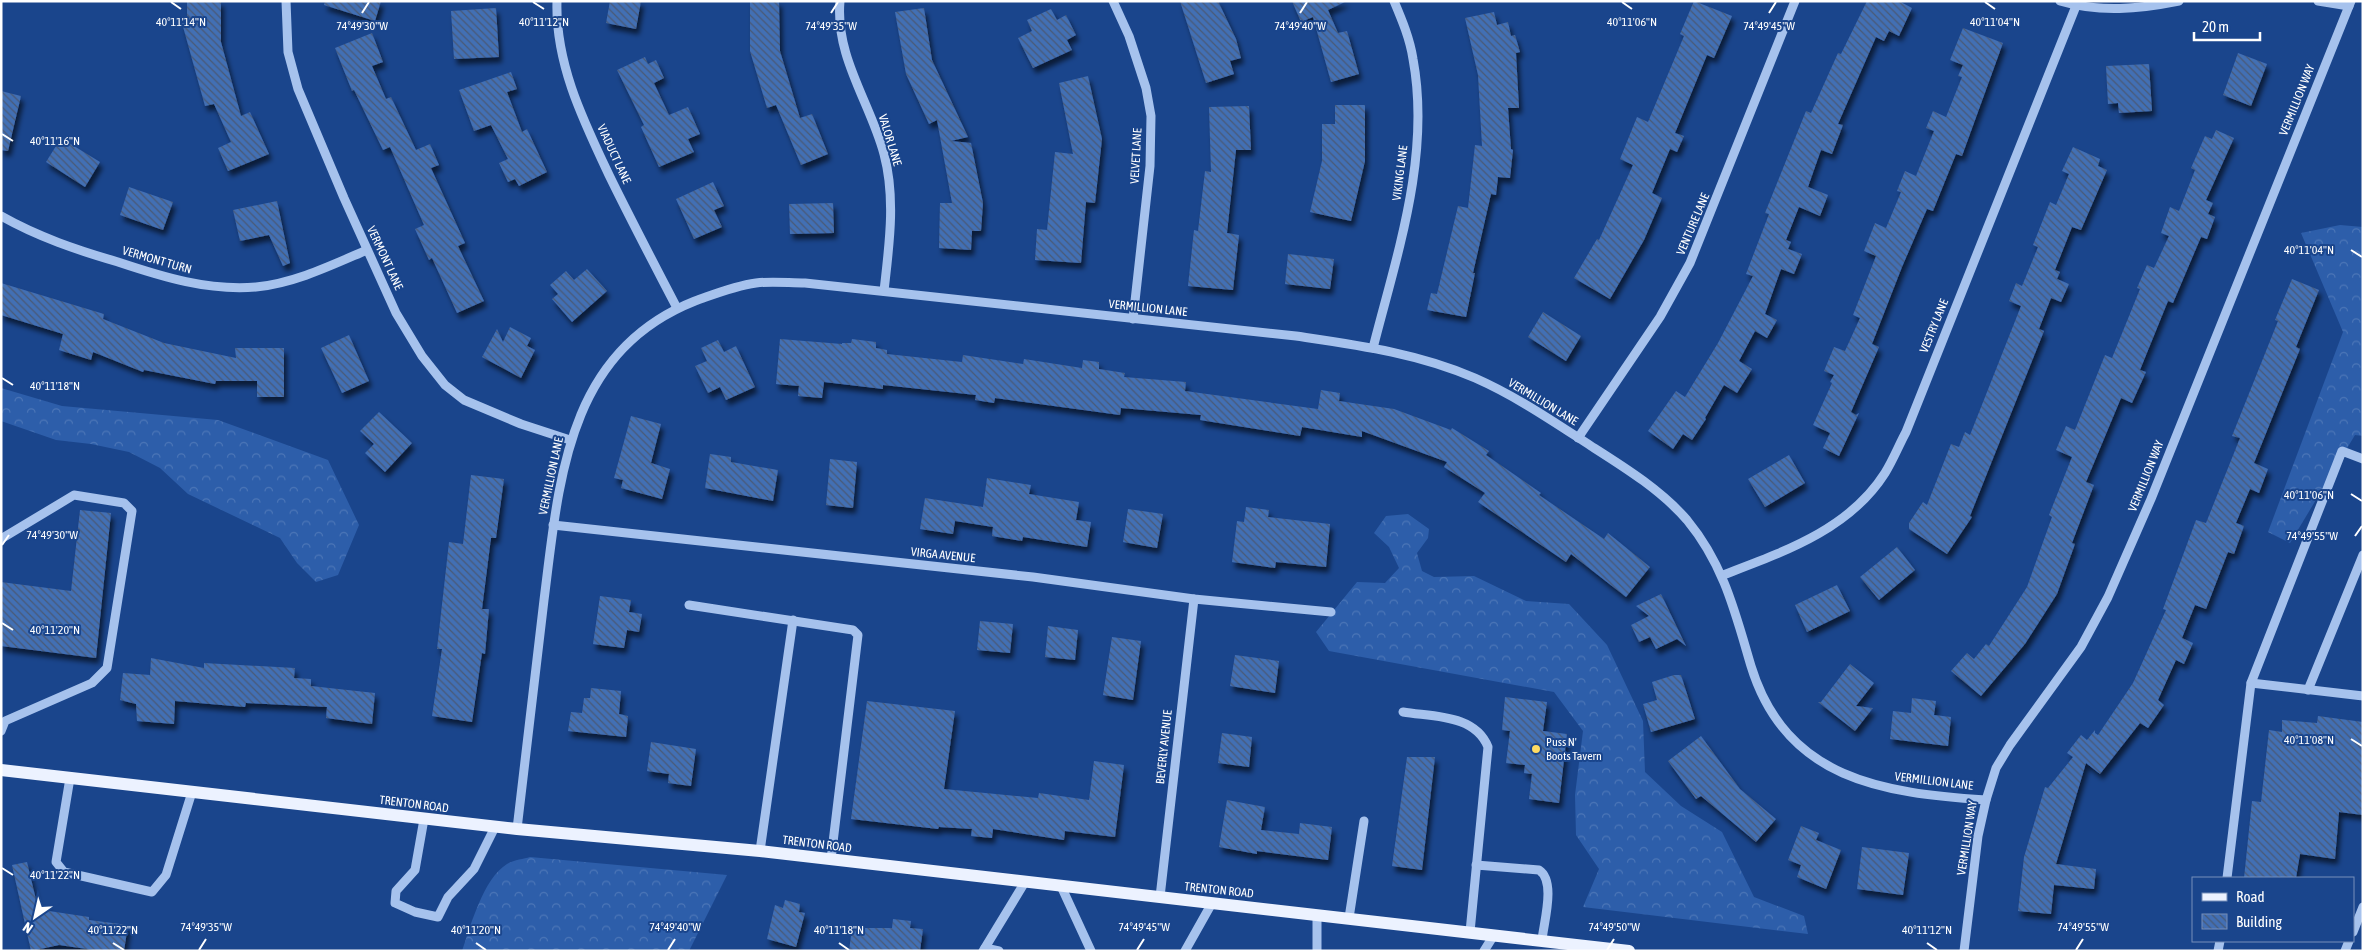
<svg xmlns="http://www.w3.org/2000/svg" width="2364" height="952" font-family="'Asap Condensed',sans-serif">
	<style>
		.forest { fill: url(#forest-crowns) }
		.building { fill: url(#building-back-hatch); filter: url(#shadow) }
		.lines { fill: none; stroke-linecap: round; stroke-linejoin: round }
		.minor { stroke: #a6c2ed; stroke-width: 9 }
		.major { stroke: #ecf2ff; stroke-width: 12 }
		.ticks { fill: none; stroke: #fff; stroke-width: 2 }
		.poi-dot { fill: #ffdb62; stroke: #1a458c; stroke-width: 2 }
		.labels { text-anchor: middle; stroke-width: 4; stroke-linejoin: round; paint-order: stroke }
		.street-label { font-size: 12px; fill: #fff; stroke: #1a458c }
		.poi-label { font-size: 12px; fill: #fff; stroke: #1a458c; text-anchor: start }
		.ticks-label { font-size: 12px; text-anchor: middle; fill: #fff; stroke: #1a458c; stroke-width: 4; stroke-linejoin: round; paint-order: stroke }
	</style>
	<defs>
		<pattern id="forest-crowns" width="20" height="18" patternUnits="userSpaceOnUse" patternTransform="scale(1.25)"><rect width="20" height="18" fill="#2d5eaa"/><path d="M2 6a3 3 0 1 1 6 0M12 15a3 3 0 1 1 6 0" fill="none" stroke="#4c76b7"/></pattern>
		<pattern id="building-back-hatch" width="6" height="6" patternUnits="userSpaceOnUse" patternTransform="scale(1.25)"><rect width="6" height="6" fill="#436fb4"/><path d="M-1 5l2 2M0 0l6 6M5-1l2 2" fill="none" stroke="#485a76"/></pattern>
		<filter id="shadow"><feDropShadow dx="3" dy="5.5" stdDeviation="2.5" flood-color="#0009"/></filter>
	</defs>
	<rect width="100%" height="100%" fill="#1a458c"/>
	<!-- forest -->
	<g class="forest">
		<polygon points="2340,225 2363,227 2363,436 2355,435 2290,543 2268,532 2343,332 2301,233"/>
		<polygon points="1,388 62,406 218,420 328,460 359,525 338,575 316,582 297,563 280,538 188,494 160,468 129,452 91,444 56,440 1,421"/>
		<polygon points="1408,514 1429,529 1428,538 1417,553 1422,571 1434,577 1474,576 1526,601 1569,604 1607,645 1643,721 1645,772 1681,806 1722,832 1754,897 1804,916 1808,934 1583,907 1599,869 1576,835 1575,795 1583,731 1554,692 1329,651 1316,632 1357,582 1385,583 1399,568 1389,547 1374,533 1386,516"/>
		<path d="M530,857l197,18 -38,76h-227c9,-26 21,-72 45,-87 6,-4 17,-5 23,-7z"/>
	</g>
	<!-- building -->
	<g class="building">
		<polygon points="187,1 221,1 221,42 241,116 250,112 269,154 228,171 218,148 231,142 214,104 205,106 182,23 187,23"/>
		<polygon points="325,1 381,1 375,21 324,5"/>
		<polygon points="610,1 641,1 636,29 606,23"/>
		<polygon points="750,1 779,1 780,51 800,118 812,114 828,154 801,165 776,105 767,108 750,51"/>
		<polygon points="1180,1 1218,1 1236,39 1241,58 1230,61 1234,74 1206,83"/>
		<polygon points="1292,1 1347,1 1328,10 1338,33 1347,31 1359,74 1331,82 1313,17 1301,22"/>
		<polygon points="1694,1 1732,16 1714,58 1707,55 1675,133 1684,136 1677,152 1670,149 1652,193 1662,198 1644,240 1610,299 1574,278 1597,239 1599,240 1633,165 1620,159 1637,117 1648,122 1684,36 1680,34"/>
		<polygon points="1867,1 1899,1 1912,8 1899,36 1889,31 1884,41 1876,37 1838,124 1843,125 1832,154 1821,150 1808,187 1828,195 1820,216 1799,207 1786,240 1791,242 1788,249 1802,254 1794,274 1781,269 1765,314 1777,320 1767,338 1755,331 1739,361 1752,369 1737,393 1724,385 1705,418 1706,419 1692,440 1683,434 1673,449 1648,431 1676,391 1685,397 1718,343 1753,276 1746,274 1769,214 1765,213 1806,111 1811,113 1838,53 1841,54"/>
		<polygon points="496,8 499,57 454,59 451,11"/>
		<polygon points="924,8 932,60 968,137 951,141 971,143 983,203 981,231 972,231 971,250 939,248 940,203 952,203 937,120 929,124 906,74 895,12"/>
		<polygon points="1051,9 1057,20 1066,15 1076,35 1067,40 1072,50 1033,68 1018,38 1032,31 1027,20"/>
		<polygon points="1494,12 1497,25 1508,22 1511,36 1515,35 1520,52 1516,53 1519,108 1508,108 1511,149 1513,150 1510,178 1498,177 1496,195 1491,194 1473,273 1475,273 1466,317 1427,310 1431,293 1437,294 1458,206 1468,208 1475,145 1482,146 1478,75 1465,18"/>
		<polygon points="1963,28 2003,43 1962,156 1956,154 1933,211 1927,209 1902,267 1872,344 1879,347 1851,412 1856,415 1859,413 1839,456 1823,448 1830,433 1813,425 1832,383 1830,382 1834,375 1824,371 1834,347 1845,351 1860,318 1853,315 1876,256 1864,251 1875,223 1886,228 1901,192 1897,191 1905,171 1916,176 1934,131 1926,128 1933,111 1946,117 1962,77 1958,76 1963,65 1950,60"/>
		<polygon points="372,33 383,62 372,66 386,99 391,97 416,150 430,144 439,165 431,168 465,243 458,246 484,301 457,313 432,258 429,260 415,229 424,225 390,147 383,150 354,90 352,91 335,48"/>
		<polygon points="2238,53 2267,64 2251,106 2223,95"/>
		<polygon points="645,57 648,64 656,60 664,78 654,83 669,115 688,107 700,134 688,139 694,152 659,167 641,127 644,125 617,70"/>
		<polygon points="2149,64 2152,111 2119,113 2118,103 2108,104 2106,66"/>
		<polygon points="511,72 517,89 507,92 522,132 527,129 547,172 519,186 515,179 508,182 499,163 508,159 491,125 474,131 459,90"/>
		<polygon points="1088,76 1102,139 1095,203 1086,202 1081,263 1035,260 1037,229 1047,230 1055,152 1073,154 1059,83"/>
		<polygon points="1,91 21,96 8,151 1,150"/>
		<polygon points="1335,105 1365,105 1365,161 1351,221 1310,212 1322,161 1322,124 1335,124"/>
		<polygon points="1249,106 1251,150 1236,150 1227,233 1239,235 1233,290 1188,286 1194,230 1198,231 1205,171 1211,172 1209,107"/>
		<polygon points="2216,130 2234,138 2206,200 2213,203 2208,214 2215,217 2207,239 2201,237 2173,303 2168,301 2140,370 2146,372 2132,403 2121,398 2086,482 2094,485 2072,543 2075,544 2057,594 2025,644 1981,696 1951,671 1967,653 1974,659 1986,644 1989,646 2027,587 2052,517 2049,515 2072,457 2056,450 2066,426 2075,430 2105,355 2112,358 2140,289 2137,288 2147,265 2154,268 2169,236 2161,233 2170,207 2179,211 2195,170 2191,168 2205,136 2212,139"/>
		<polygon points="61,138 100,162 85,187 46,162"/>
		<polygon points="2073,147 2100,159 2098,166 2107,170 2081,230 2072,227 2055,270 2060,272 2057,279 2069,284 2061,302 2051,298 2039,329 2044,331 1970,516 1972,517 1947,554 1909,529 1909,523 1923,502 1927,505 1951,444 1959,447 1965,432 1970,435 2021,306 2009,301 2016,283 2022,286 2038,247 2033,245 2050,202 2056,205 2069,174 2062,171"/>
		<polygon points="713,182 724,206 714,210 722,227 694,239 676,199"/>
		<polygon points="129,187 173,202 163,230 120,215"/>
		<polygon points="277,201 290,263 283,266 269,235 240,241 233,210"/>
		<polygon points="833,203 834,233 790,234 789,204"/>
		<polygon points="1288,254 1334,259 1330,289 1285,284"/>
		<polygon points="587,269 607,291 572,322 552,299 558,294 550,285 566,271 574,280"/>
		<polygon points="2292,279 2319,290 2296,347 2300,349 2254,463 2268,469 2259,493 2250,489 2236,523 2244,526 2234,554 2228,552 2206,609 2195,605 2182,638 2193,643 2184,664 2176,660 2158,700 2164,705 2148,728 2140,723 2100,774 2086,763 2056,864 2096,869 2094,889 2054,885 2051,914 2018,911 2024,857 2045,787 2048,788 2073,757 2067,753 2081,735 2087,740 2095,730 2095,733 2098,735 2133,683 2166,610 2163,609 2196,520 2206,523 2240,438 2232,436 2278,321 2275,320"/>
		<polygon points="1,283 104,314 103,319 164,343 236,358 235,348 284,348 284,397 257,397 257,381 216,381 215,384 144,370 143,372 93,352 91,360 59,350 63,334 1,315"/>
		<polygon points="1543,312 1581,336 1566,361 1528,337"/>
		<polygon points="510,327 531,338 527,346 535,350 521,378 482,357 497,329 503,342"/>
		<polygon points="349,335 369,381 342,393 321,348"/>
		<polygon points="780,339 842,344 842,343 851,343 852,339 876,342 876,348 887,350 887,354 962,362 963,355 1023,364 1024,359 1082,368 1083,360 1099,362 1099,369 1125,373 1124,377 1186,382 1185,391 1318,409 1321,390 1340,393 1339,401 1394,409 1451,430 1452,428 1489,451 1486,455 1541,493 1539,495 1604,539 1608,533 1650,567 1626,597 1571,554 1566,562 1478,502 1485,493 1444,467 1447,462 1362,431 1362,437 1302,427 1300,436 1200,420 1201,415 1121,408 1120,415 995,398 994,403 975,400 976,395 883,385 883,389 824,382 822,398 798,396 799,386 776,384"/>
		<polygon points="718,340 724,352 736,346 755,387 726,400 720,387 708,393 695,366 707,361 701,348"/>
		<polygon points="379,412 412,443 385,472 365,453 374,444 360,431"/>
		<polygon points="631,416 661,424 651,463 670,469 662,499 621,488 623,480 614,478"/>
		<polygon points="710,454 731,457 731,462 778,470 773,501 705,488"/>
		<polygon points="1789,455 1805,483 1765,507 1748,479"/>
		<polygon points="830,459 857,462 853,508 826,505"/>
		<polygon points="471,475 504,479 496,538 491,538 482,609 489,609 485,654 482,653 472,722 432,716 442,649 437,649 449,542 463,544"/>
		<polygon points="987,478 1031,485 1029,494 1079,502 1076,520 1091,522 1087,547 1023,537 1022,541 992,536 993,527 955,521 953,534 920,529 925,498 983,507"/>
		<polygon points="1246,507 1269,510 1268,517 1330,524 1326,567 1276,562 1275,568 1232,562 1237,521 1244,522"/>
		<polygon points="1128,509 1163,514 1157,548 1123,542"/>
		<polygon points="80,510 111,513 96,658 1,646 1,582 71,591"/>
		<polygon points="1897,547 1915,570 1879,600 1860,577"/>
		<polygon points="1837,585 1850,611 1807,632 1795,605"/>
		<polygon points="1661,594 1673,619 1686,646 1677,639 1656,649 1650,637 1639,642 1631,625 1649,616 1636,606"/>
		<polygon points="600,596 631,600 629,612 642,614 639,632 627,630 624,648 593,644"/>
		<polygon points="980,621 1013,624 1010,653 977,650"/>
		<polygon points="1048,626 1078,630 1075,660 1045,657"/>
		<polygon points="1112,637 1141,641 1133,700 1103,695"/>
		<polygon points="1235,655 1279,661 1275,693 1230,686"/>
		<polygon points="151,658 204,668 204,663 295,668 294,678 311,679 311,686 375,693 372,724 326,718 327,707 246,703 245,707 175,701 174,724 137,721 136,704 120,700 123,673 150,675"/>
		<polygon points="1850,664 1874,683 1856,706 1873,708 1855,731 1818,702 1821,702"/>
		<polygon points="1674,675 1681,675 1695,719 1651,732 1643,704 1657,700 1652,682"/>
		<polygon points="591,688 621,691 619,714 628,716 626,737 568,731 571,712 582,713 584,698 590,698"/>
		<polygon points="1505,697 1547,702 1543,731 1567,734 1559,803 1529,799 1532,774 1524,773 1525,765 1506,763 1510,731 1502,730"/>
		<polygon points="1912,698 1936,701 1934,715 1951,717 1948,746 1890,739 1893,711 1911,713"/>
		<polygon points="867,701 955,711 944,789 1038,798 1039,793 1089,800 1094,761 1124,765 1115,837 1065,831 1064,840 993,829 992,838 971,836 972,829 939,827 938,829 851,819"/>
		<polygon points="2318,716 2363,722 2363,815 2339,812 2335,859 2300,854 2296,878 2244,878 2252,801 2261,802 2269,730 2282,732 2282,720 2317,723"/>
		<polygon points="1222,733 1252,737 1249,767 1218,763"/>
		<polygon points="1701,736 1740,789 1776,819 1756,842 1701,796 1696,799 1668,761"/>
		<polygon points="651,742 696,749 691,786 668,783 669,774 647,771"/>
		<polygon points="1407,757 1435,757 1422,870 1392,866"/>
		<polygon points="1227,800 1265,807 1261,830 1299,834 1300,823 1332,827 1328,860 1257,851 1257,854 1219,847"/>
		<polygon points="1801,826 1819,833 1816,840 1841,850 1826,889 1797,877 1801,865 1788,860"/>
		<polygon points="1862,847 1909,853 1903,895 1857,889"/>
		<polygon points="27,862 38,908 47,905 49,911 89,917 89,920 128,925 124,951 101,951 59,945 31,951 12,865"/>
		<polygon points="785,900 800,904 799,912 805,913 796,947 767,939 775,905 783,908"/>
		<polygon points="893,919 911,921 910,928 923,929 920,951 849,951 852,928 892,928"/>
	</g>
	<g class="lines">
		<!-- minor -->
		<g class="minor">
			<polyline points="286,1 288,52 298,89 344,198 396,313 422,356 445,385 464,400 521,424 570,440"/>
			<path d="M557,1c-2,62 26,119 52,174 22,45 45,89 68,133"/>
			<path d="M840,1c-5,56 30,101 44,153 12,45 5,92 0,137"/>
			<polyline points="1113,1 1129,36 1146,88 1151,116 1150,166 1133,319"/>
			<path d="M2060,1c40,12 79,8 119,0"/>
			<polyline points="2318,1 2349,6"/>
			<path d="M1,216c37,21 76,34 117,46 45,15 90,29 138,25 39,-4 76,-22 111,-37"/>
			<path d="M1373,348c24,-94 58,-192 40,-289 -3,-20 -11,-39 -19,-58"/>
			<polyline points="1578,438 1660,317 1690,263 1795,1"/>
			<polyline points="553,525 1033,577 1194,599 1331,612"/>
			<polyline points="1,539 74,495 124,503 132,511 107,668 92,683 5,721 1,731"/>
			<path d="M1723,575c60,-23 126,-45 162,-102 8,-13 14,-28 21,-41l170,-426"/>
			<polyline points="689,605 853,630 858,635 831,859"/>
			<polyline points="2251,683 2363,696"/>
			<polyline points="2308,690 2363,555"/>
			<path d="M1403,712c29,5 72,2 85,35l-18,185"/>
			<polyline points="70,778 56,862 64,872 152,892 166,875 192,792"/>
			<polyline points="424,819 415,870 396,891 395,903 415,912 438,917 448,897 474,869 495,827"/>
			<path d="M517,829c9,-76 18,-152 27,-229 15,-118 22,-248 151,-299 20,-7 39,-15 61,-18 16,-2 33,0 49,0l491,53c61,9 122,17 179,42 41,18 79,44 116,68 33,21 70,44 96,74 37,45 48,92 64,146 35,114 132,127 235,134"/>
			<polyline points="760,851 793,620"/>
			<path d="M1476,865l63,5c17,11 5,51 3,70"/>
			<polyline points="2227,878 2251,683 2342,451 2363,459"/>
			<polyline points="1061,886 1091,951"/>
			<polyline points="1160,897 1194,599"/>
			<polyline points="1349,918 1364,821"/>
			<polyline points="2353,932 2363,907"/>
			<polyline points="985,948 999,951"/>
			<polyline points="983,951 1025,882"/>
			<polyline points="1185,951 1212,903"/>
			<polyline points="1317,951 1317,915"/>
			<polyline points="1484,951 1494,935"/>
			<polyline points="1964,951 1978,836 1986,800 1996,768 2010,745 2081,647 2108,597 2151,499 2351,1"/>
			<polyline points="2218,951 2220,941"/>
			<polyline points="2345,951 2349,941"/>
		</g>
		<!-- major -->
		<polyline class="major" points="1,770 517,829 760,851 1629,951"/>
	</g>
	<!-- ticks -->
	<path class="ticks" d="M171,2l10,7M533,2l11,7M1622,2l10,7M1985,2l10,7M362,13l7,-11M831,13l7,-11M1300,13l7,-11M1769,13l7,-11M2,134l11,7M2351,250l11,7M2,378l11,7M2351,494l11,7M2355,536l7,-10M2,545l7,-10M2,623l11,7M2351,739l11,7M2,868l11,7M113,943l11,7M476,943l10,7M839,943l10,7M1927,943l10,7M199,950l7,-11M668,950l7,-11M1137,950l7,-11M1607,950l7,-11M2076,950l7,-11"/>
	<!-- markers -->
	<circle class="poi-dot" cx="1536" cy="749" r="5"/>
	<g class="labels">
		<!-- street labels -->
		<g class="street-label">
			<text transform="translate(2297 100) rotate(-68)" y="4">VERMILLION WAY</text>
			<text transform="translate(890 140) rotate(73)" y="4">VALOR LANE</text>
			<text transform="translate(614 154) rotate(65)" y="4">VIADUCT LANE</text>
			<text transform="translate(1136 156) rotate(-87)" y="4">VELVET LANE</text>
			<text transform="translate(1400 173) rotate(-83)" y="4">VIKING LANE</text>
			<text transform="translate(1693 224) rotate(-67)" y="4">VENTURE LANE</text>
			<text transform="translate(385 258) rotate(65)" y="4">VERMONT LANE</text>
			<text transform="translate(157 260) rotate(16)" y="4">VERMONT TURN</text>
			<text transform="translate(1148 308) rotate(6)" y="4">VERMILLION LANE</text>
			<text transform="translate(1934 326) rotate(-68)" y="4">VESTRY LANE</text>
			<text transform="translate(1543 402) rotate(31)" y="4">VERMILLION LANE</text>
			<text transform="translate(551 476) rotate(-78)" y="4">VERMILLION LANE</text>
			<text transform="translate(2146 476) rotate(-68)" y="4">VERMILLION WAY</text>
			<text transform="translate(943 555) rotate(6)" y="4">VIRGA AVENUE</text>
			<text transform="translate(1164 747) rotate(-84)" y="4">BEVERLY AVENUE</text>
			<text transform="translate(1934 781) rotate(7)" y="4">VERMILLION LANE</text>
			<text transform="translate(414 804) rotate(7)" y="4">TRENTON ROAD</text>
			<text transform="translate(1967 838) rotate(-81)" y="4">VERMILLION WAY</text>
			<text transform="translate(817 844) rotate(7)" y="4">TRENTON ROAD</text>
			<text transform="translate(1219 890) rotate(6)" y="4">TRENTON ROAD</text>
		</g>
		<!-- poi labels -->
		<g class="poi-label">
			<text x="1546" y="746">Puss N'<tspan x="1546" dy="14">Boots Tavern</tspan></text>
		</g>
	</g>
	<g class="ticks-label">
		<text x="181" y="26">40°11'14"N</text>
		<text x="544" y="26">40°11'12"N</text>
		<text x="1632" y="26">40°11'06"N</text>
		<text x="1995" y="26">40°11'04"N</text>
		<text x="362" y="30">74°49'30"W</text>
		<text x="831" y="30">74°49'35"W</text>
		<text x="1300" y="30">74°49'40"W</text>
		<text x="1769" y="30">74°49'45"W</text>
		<text x="55" y="145">40°11'16"N</text>
		<text x="2309" y="254">40°11'04"N</text>
		<text x="55" y="390">40°11'18"N</text>
		<text x="2309" y="499">40°11'06"N</text>
		<text x="52" y="539">74°49'30"W</text>
		<text x="2312" y="540">74°49'55"W</text>
		<text x="55" y="634">40°11'20"N</text>
		<text x="2309" y="744">40°11'08"N</text>
		<text x="55" y="879">40°11'22"N</text>
		<text x="206" y="931">74°49'35"W</text>
		<text x="675" y="931">74°49'40"W</text>
		<text x="1144" y="931">74°49'45"W</text>
		<text x="1614" y="931">74°49'50"W</text>
		<text x="2083" y="931">74°49'55"W</text>
		<text x="113" y="934">40°11'22"N</text>
		<text x="476" y="934">40°11'20"N</text>
		<text x="839" y="934">40°11'18"N</text>
		<text x="1927" y="934">40°11'12"N</text>
	</g>
	<!-- border -->
	<rect width="2364" height="952" fill="none" stroke="#ffffff" stroke-width="5"/>
	<!-- legend -->
	<rect x="2192" y="877" width="162" height="65" fill="#1a458c" stroke="#768fba"/>
	<rect x="2202" y="893" width="25" height="8" fill="#ecf2ff" stroke="#768fba"/>
	<text x="2236" y="902" font-size="15" fill="#ffffff">Road</text>
	<rect x="2202" y="914" width="25" height="15" fill="url(#building-back-hatch)" stroke="#768fba"/>
	<text x="2236" y="927" font-size="15" fill="#ffffff">Building</text>
	<!-- north arrow -->
	<g transform="translate(35 917) rotate(214)" stroke="#1a458c" stroke-width="4" paint-order="stroke">
	<path d="M0-4L9 19L0 12L-9 19Z" fill="#ffffff"/>
	<text y="-8" font-size="14" font-weight="bold" text-anchor="middle" fill="#ffffff">N</text>
	</g>
	<!-- scale -->
	<path d="M2194 32v8h66v-8" fill="none" stroke="#ffffff" stroke-width="2.5"/>
	<text x="2202" y="32" font-size="15" fill="#ffffff" stroke="#1a458c" stroke-width="4" paint-order="stroke">20 m</text>
</svg>
